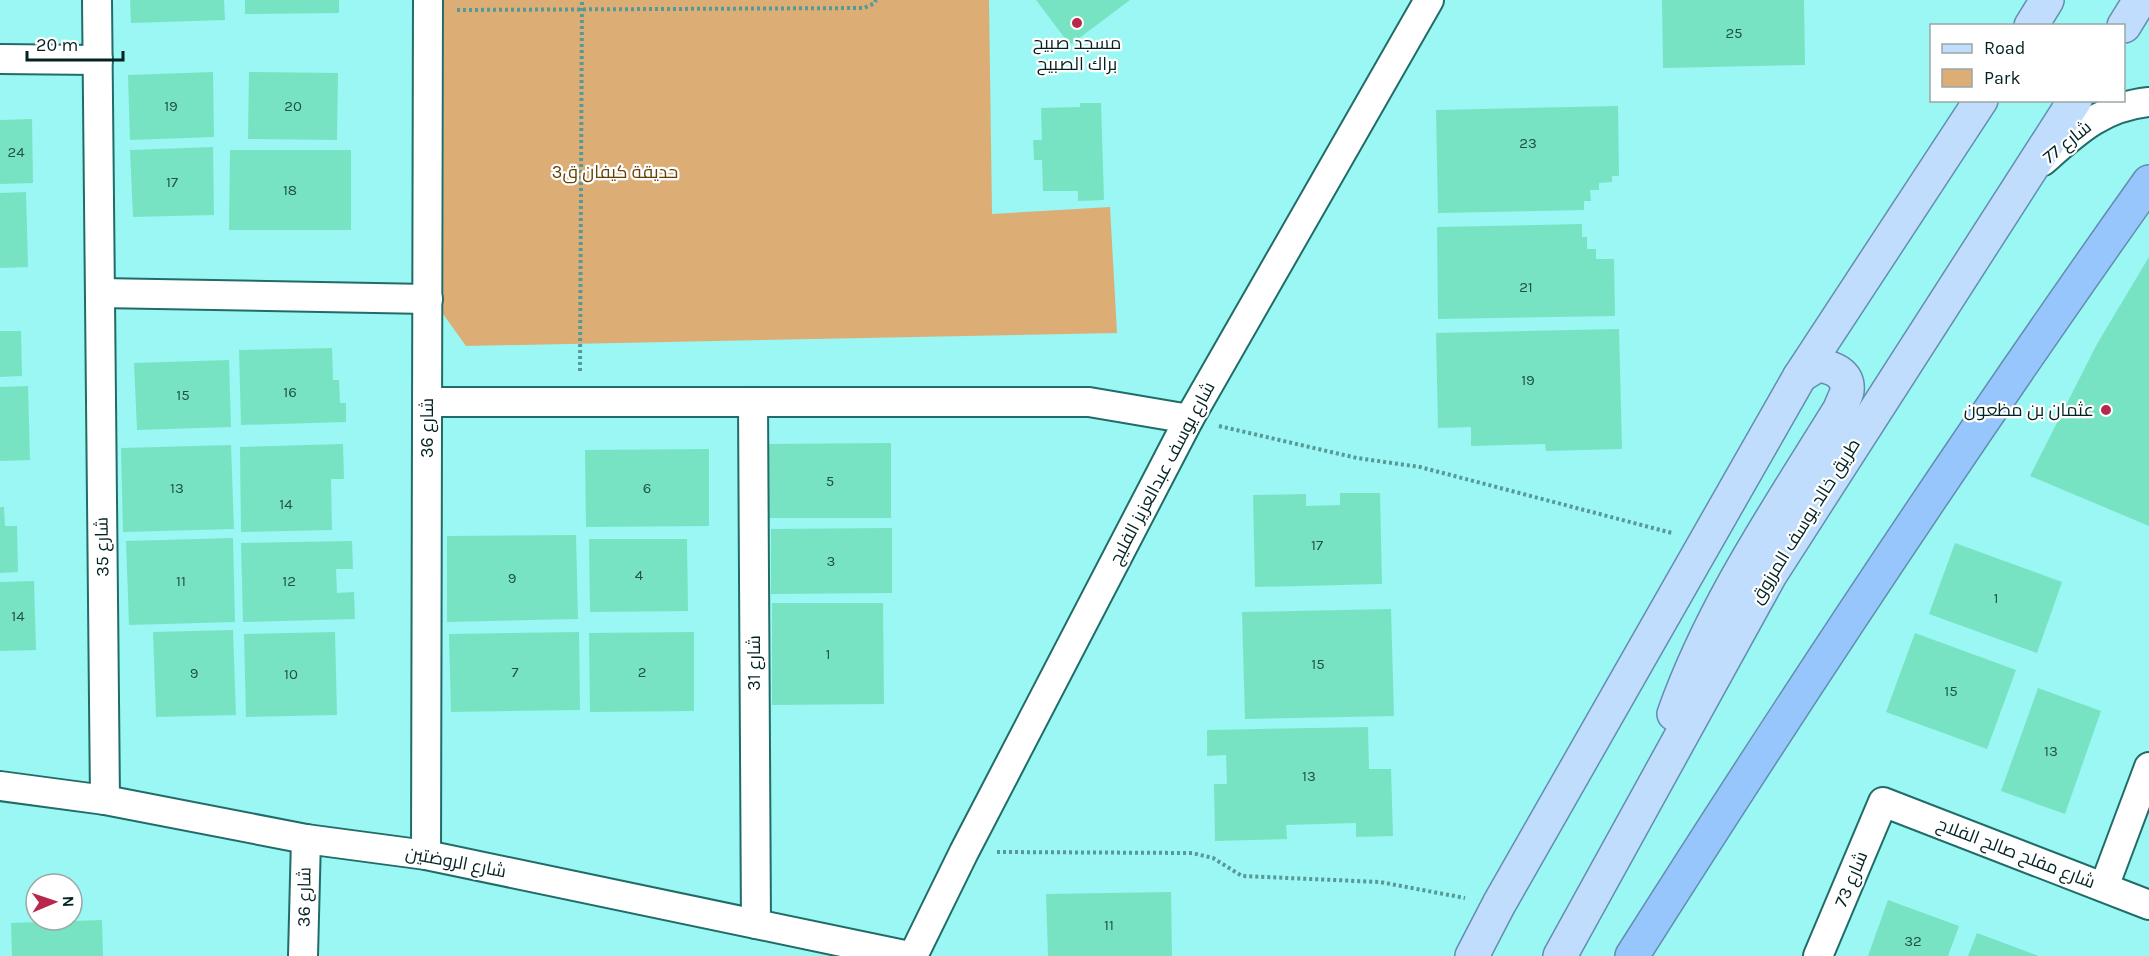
<svg xmlns="http://www.w3.org/2000/svg" width="2149" height="956" font-family="Karla,Cairo,sans-serif">
	<style>
		.green { fill: #dcae76 }
		.building { fill: #78e3c3 }
		.lines { fill: none; stroke-linecap: round; stroke-linejoin: round }
		.minor-casing { stroke: #216c69; stroke-width: 32 }
		.primary-casing { stroke: #638daf; stroke-width: 36 }
		.motorway-casing { stroke: #638daf; stroke-width: 36 }
		.path { stroke: #579997; stroke-width: 4; stroke-dasharray: 3 3; stroke-linecap: butt }
		.minor { stroke: #fff; stroke-width: 28 }
		.primary { stroke: #c1ddfd; stroke-width: 33 }
		.motorway { stroke: #97c6fc; stroke-width: 33 }
		.poi-dot { fill: #b8274d; stroke: #fff; stroke-width: 2 }
		.labels { text-anchor: middle; stroke-width: 4.5; stroke-linejoin: round; paint-order: stroke }
		.number-label { font-size: 15px; fill: #20524a }
		.poi-label { font-size: 18px; fill: #032221; stroke: #fff }
		.street-label { font-size: 18px; fill: #032221; stroke: #fff }
		.park-label { font-size: 18px; fill: #654005; stroke: #fff }
	</style>
	<rect width="100%" height="100%" fill="#9af7f3"/>
	<!-- green -->
	<polygon class="green" points="444,0 989,0 992,214 1110,207 1117,333 466,346 443,314"/>
	<!-- building -->
	<g class="building">
		<polygon points="130,0 224,0 225,20 131,23"/>
		<polygon points="245,0 339,0 339,13 245,14"/>
		<polygon points="1036,0 1130,0 1070,45"/>
		<polygon points="1662,0 1804,0 1805,65 1663,68"/>
		<polygon points="213,72 214,137 130,140 128,75"/>
		<polygon points="249,72 338,73 337,140 248,139"/>
		<polygon points="1080,103 1101,103 1104,200 1078,201 1078,191 1043,191 1042,160 1034,160 1033,140 1042,140 1041,108 1080,107"/>
		<polygon points="1618,106 1619,176 1612,176 1612,182 1599,183 1599,190 1590,190 1591,201 1584,201 1584,210 1438,213 1436,110"/>
		<polygon points="32,119 33,183 0,184 0,120"/>
		<polygon points="213,147 214,215 133,217 130,150"/>
		<polygon points="230,150 351,150 351,230 229,230"/>
		<polygon points="26,192 28,267 0,268 0,193"/>
		<polygon points="1582,224 1582,237 1587,237 1587,249 1596,249 1596,259 1614,259 1615,316 1438,319 1437,227"/>
		<polygon points="2149,257 2149,526 2030,476 2097,344"/>
		<polygon points="1619,329 1622,449 1546,451 1545,444 1471,446 1471,427 1438,428 1436,333"/>
		<polygon points="0,331 21,331 22,376 0,377"/>
		<polygon points="332,348 333,380 339,380 340,403 346,403 346,422 241,425 239,350"/>
		<polygon points="229,360 231,427 137,430 134,363"/>
		<polygon points="28,386 30,460 0,461 0,387"/>
		<polygon points="891,443 891,518 769,518 768,444"/>
		<polygon points="343,444 344,479 331,479 332,530 241,532 240,447"/>
		<polygon points="231,445 234,529 123,532 121,448"/>
		<polygon points="709,449 709,526 586,527 585,450"/>
		<polygon points="1340,493 1380,493 1382,584 1255,587 1253,495 1306,494 1306,506 1340,505"/>
		<polygon points="0,507 4,507 5,526 17,526 18,572 0,573"/>
		<polygon points="892,528 892,593 771,594 771,529"/>
		<polygon points="576,535 578,619 447,622 447,536"/>
		<polygon points="233,538 235,622 129,625 126,541"/>
		<polygon points="589,539 687,539 688,611 590,612"/>
		<polygon points="352,541 353,569 336,569 337,593 354,592 355,619 243,622 241,543"/>
		<polygon points="1955,543 2062,582 2037,653 1929,614"/>
		<polygon points="34,581 36,650 0,651 0,582"/>
		<polygon points="772,603 883,603 884,704 772,705"/>
		<polygon points="1391,609 1394,716 1245,719 1242,612"/>
		<polygon points="233,630 236,715 156,717 153,632"/>
		<polygon points="335,632 337,715 246,717 244,634"/>
		<polygon points="579,632 580,710 451,712 449,634"/>
		<polygon points="694,632 694,711 590,712 589,633"/>
		<polygon points="1915,633 2016,670 1987,749 1886,712"/>
		<polygon points="2038,688 2101,711 2065,814 2001,791"/>
		<polygon points="1368,727 1369,769 1391,769 1393,836 1356,837 1356,823 1286,825 1287,839 1215,841 1214,784 1227,784 1226,755 1207,756 1207,730"/>
		<polygon points="1171,892 1172,956 1048,956 1046,894"/>
		<polygon points="1888,900 1959,926 1948,956 1868,956"/>
		<polygon points="102,920 103,956 12,956 11,923"/>
		<polygon points="1977,933 2039,956 1968,956"/>
	</g>
	<g class="lines">
		<!-- minor casing -->
		<g class="minor-casing">
			<g id="minor">
				<polyline points="97,0 105,800"/>
				<polyline points="0,59 98,60"/>
				<path d="M2043,161c34,-30 59,-54 106,-59"/>
				<polyline points="100,293 428,299"/>
				<polyline points="428,402 1089,402 1189,419"/>
				<polyline points="753,403 756,924"/>
				<polyline points="0,786 105,800 306,839 426,855 909,956"/>
				<polyline points="426,855 428,0"/>
				<polyline points="2104,887 2149,767"/>
				<polyline points="303,956 306,839"/>
				<polyline points="913,956 964,852 1189,419 1429,0"/>
				<polyline points="1818,956 1883,802 2149,905"/>
			</g>
		</g>
		<!-- primary casing -->
		<g class="primary-casing">
			<g id="primary">
				<polyline points="2031,26 2047,0"/>
				<polyline points="2124,26 2140,0"/>
				<path d="M1674,714c39,-110 105,-206 166,-305 2,-6 6,-13 7,-18 2,-18 -16,-24 -29,-26l-18,11"/>
				<polyline points="1472,956 1499,904 1800,376 1981,100"/>
				<polyline points="1560,956 1770,575 2075,100"/>
			</g>
		</g>
		<!-- motorway casing -->
		<g class="motorway-casing">
			<path id="motorway" d="M1632,956c166,-262 337,-521 517,-774"/>
		</g>
		<!-- path -->
		<g class="path">
			<polyline points="457,10 864,8 875,3 876,0"/>
			<polyline points="580,371 582,0"/>
			<polyline points="1219,426 1357,458 1420,467 1672,533"/>
			<polyline points="997,852 1192,853 1213,858 1242,876 1380,882 1465,898"/>
		</g>
		<!-- minor -->
		<use href="#minor" class="minor"/>
		<!-- primary -->
		<use href="#primary" class="primary"/>
		<!-- motorway -->
		<use href="#motorway" class="motorway"/>
	</g>
	<!-- markers -->
	<g class="poi-dot">
		<circle cx="1077" cy="23" r="6"/>
		<circle cx="2106" cy="410" r="6"/>
	</g>
	<g class="labels">
		<!-- number labels -->
		<g class="number-label">
			<text x="1734" y="38">25</text>
			<text x="171" y="111">19</text>
			<text x="293" y="111">20</text>
			<text x="1528" y="148">23</text>
			<text x="16" y="157">24</text>
			<text x="172" y="187">17</text>
			<text x="290" y="195">18</text>
			<text x="1526" y="292">21</text>
			<text x="1528" y="385">19</text>
			<text x="290" y="397">16</text>
			<text x="183" y="400">15</text>
			<text x="830" y="486">5</text>
			<text x="177" y="493">13</text>
			<text x="647" y="493">6</text>
			<text x="286" y="509">14</text>
			<text x="1317" y="550">17</text>
			<text x="831" y="566">3</text>
			<text x="639" y="580">4</text>
			<text x="512" y="583">9</text>
			<text x="181" y="586">11</text>
			<text x="289" y="586">12</text>
			<text x="1996" y="603">1</text>
			<text x="18" y="621">14</text>
			<text x="828" y="659">1</text>
			<text x="1318" y="669">15</text>
			<text x="515" y="677">7</text>
			<text x="642" y="677">2</text>
			<text x="194" y="678">9</text>
			<text x="291" y="679">10</text>
			<text x="1951" y="696">15</text>
			<text x="2051" y="756">13</text>
			<text x="1309" y="781">13</text>
			<text x="1109" y="930">11</text>
			<text x="1913" y="946">32</text>
		</g>
		<!-- poi labels -->
		<g class="poi-label">
			<text x="1077" y="49">مسجد صبيح<tspan x="1077" dy="21">براك الصبيح</tspan></text>
			<text x="2094" y="416" text-anchor="end">عثمان بن مظعون</text>
		</g>
		<!-- street labels -->
		<g class="street-label">
			<text transform="translate(2067 142) rotate(-39)" y="6">شارع 77</text>
			<text transform="translate(427 428) rotate(-90)" y="6">شارع 36</text>
			<text transform="translate(1162 473) rotate(-62)" y="6">شارع يوسف عبدالعزيز الفليج</text>
			<text transform="translate(1805 521) rotate(-58)" y="6">طريق خالد يوسف المرزوق</text>
			<text transform="translate(102 547) rotate(-91)" y="6">شارع 35</text>
			<text transform="translate(754 663) rotate(-90)" y="6">شارع 31</text>
			<text transform="translate(2016 853) rotate(21)" y="6">شارع مفلح صالح الفلاح</text>
			<text transform="translate(456 862) rotate(11)" y="6">شارع الروضتين</text>
			<text transform="translate(1851 879) rotate(-67)" y="6">شارع 73</text>
			<text transform="translate(304 897) rotate(-89)" y="6">شارع 36</text>
		</g>
		<!-- park labels -->
		<g class="park-label">
			<text x="615" y="178">حديقة كيفان ق3</text>
		</g>
	</g>
	<!-- legend -->
	<rect x="1930" y="24" width="195" height="78" fill="#ffffff" stroke="#9aa7a6" stroke-width="1.5"/>
	<rect x="1942" y="44" width="30" height="9" fill="#c1ddfd" stroke="#9aa7a6" stroke-width="1.5"/>
	<text x="1984" y="54" font-size="18" fill="#032221">Road</text>
	<rect x="1942" y="69" width="30" height="18" fill="#dcae76" stroke="#9aa7a6" stroke-width="1.5"/>
	<text x="1984" y="84" font-size="18" fill="#032221">Park</text>
	<!-- north arrow -->
	<g transform="translate(54 902) rotate(88)"><circle r="28" fill="#ffffff" stroke="#9aa7a6" stroke-width="1.5"/>
	<path d="M0-4.5L10 22L0 15L-10 22Z" fill="#b8274d"/>
	<text y="-9" font-size="16" font-weight="bold" text-anchor="middle" fill="#032221">N</text>
	</g>
	<!-- scale -->
	<path d="M27 51v9h96v-9" fill="none" stroke="#032221" stroke-width="3"/>
	<text x="36" y="51" font-size="18" fill="#032221" stroke="#ffffff" stroke-width="4.5" paint-order="stroke">20 m</text>
</svg>
